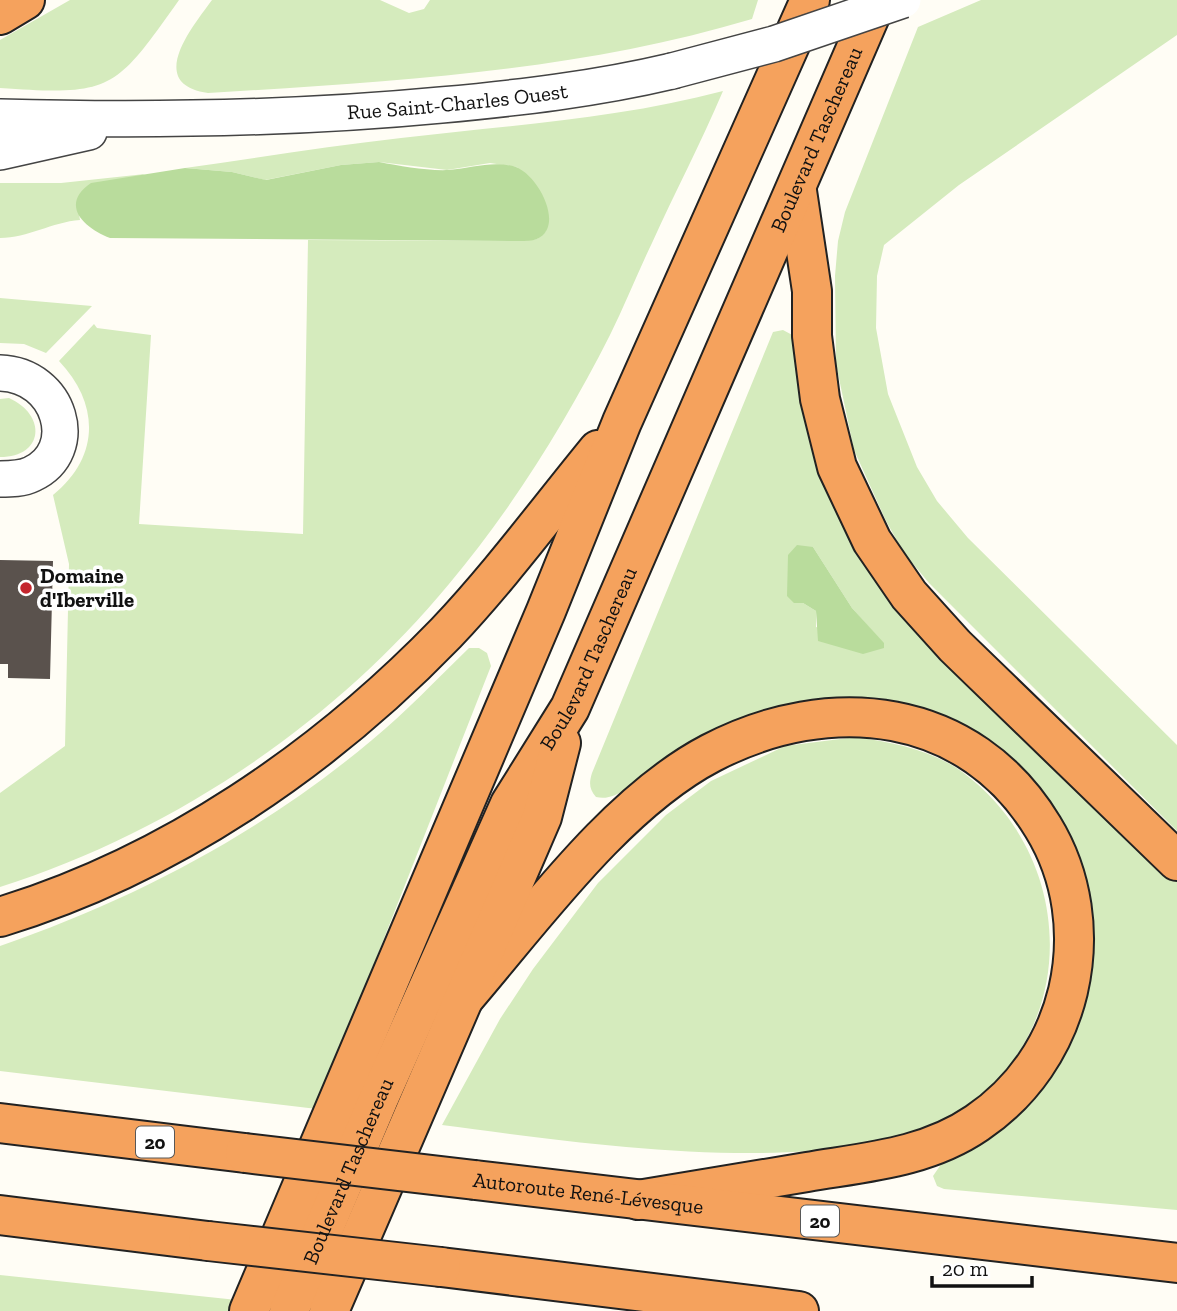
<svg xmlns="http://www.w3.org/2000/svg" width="1177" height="1311" font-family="'Zilla Slab',serif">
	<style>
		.green { fill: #d5ebbd; fill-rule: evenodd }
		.forest { fill: #b9dc9c }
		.building { fill: #5a524d }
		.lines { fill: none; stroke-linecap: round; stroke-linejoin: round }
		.minor-casing { stroke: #444; stroke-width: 38 }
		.highway-casing { stroke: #222; stroke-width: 42 }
		.minor { stroke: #fff; stroke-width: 35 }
		.highway { stroke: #f5a25d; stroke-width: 38 }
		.minor-bridge-casing { stroke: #444; stroke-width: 38; stroke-linecap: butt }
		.highway-bridge-casing { stroke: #222; stroke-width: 42; stroke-linecap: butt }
		.minor-bridge { stroke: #fff; stroke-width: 35 }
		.highway-bridge { stroke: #f5a25d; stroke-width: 38 }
		.poi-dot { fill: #c4262e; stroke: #fff; stroke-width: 2.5 }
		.labels { text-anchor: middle; stroke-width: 7; stroke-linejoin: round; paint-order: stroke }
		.shield { fill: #fff; stroke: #585858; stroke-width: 2 }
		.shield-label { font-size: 19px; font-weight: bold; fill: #111 }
		.street-label { font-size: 21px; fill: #111; stroke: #fff }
		.poi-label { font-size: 21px; font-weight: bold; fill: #111; stroke: #fff; text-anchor: start }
	</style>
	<rect width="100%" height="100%" fill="#fffdf5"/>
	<!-- green -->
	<g class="green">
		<path d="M70,0h109c-64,90 -66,96 -179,88v-48z"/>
		<path d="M212,0h168l29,13 15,-4 6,-9h328l-6,19c-178,53 -360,63 -544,74 -64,-9 -14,-68 4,-93z"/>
		<polygon points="981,0 1177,0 1177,35 959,185 884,245 877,276 876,328 888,394 917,467 937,501 968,538 1177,745 1177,831 929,583 904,553 886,521 854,450 836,364 835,276 838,241 845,212 918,27"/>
		<path d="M723,91c-22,52 -48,101 -71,152 -15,31 -27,62 -42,92 -44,87 -98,174 -161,249 -116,140 -276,248 -449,303v-94l65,-47 4,-182 -16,-69c47,-38 47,-91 6,-134l35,-37 3,4 54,7 -12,189 164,10 5,-294 212,1 17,-2 9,-8 -29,-64 -27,-4 -43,7 -68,-8 -38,3 -76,15 -33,-8 -47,-4c72,-10 144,-22 216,-30 108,-13 217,-19 322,-47z"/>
		<path d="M145,174l-68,29 3,17c-28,2 -52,18 -80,18v-55h61z"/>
		<polygon points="0,298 92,306 46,353 24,344 0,343"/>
		<path d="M783,330l13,7 6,62 188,303 187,180v328l-233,-21 -7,-3 -4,-10 11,-16 84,-61 47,-239 -164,-154c-48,-10 -91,-11 -139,4 -39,11 -92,38 -125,62 -15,11 -31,30 -51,25 -7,-8 -7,-14 -4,-24l181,-441zM813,547l39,61 31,35 -67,-16v-16l-13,-8z"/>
		<path d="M9,398c38,17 35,59 -9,59v-58z"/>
		<path d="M469,648h10l8,5 4,13 -174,443 -317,-38v-125c136,-47 261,-113 372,-206 34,-28 65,-61 97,-92z"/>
		<path d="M856,737c38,6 78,13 109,37 121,92 114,284 -30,350 -121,55 -361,18 -493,1l58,-106 33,-50 65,-86 68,-68 45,-34 74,-35z"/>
		<polygon points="0,1275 237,1300 232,1311 0,1311"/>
	</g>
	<!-- forest -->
	<g class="forest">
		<path d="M379,162c22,4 47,9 70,8 23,-2 41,-9 64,-4 24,6 53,60 24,73 -5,2 -12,2 -17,2l-410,-3c-26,-10 -51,-33 -19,-55l94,-15 47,4 34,8 75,-15z"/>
		<polygon points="797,545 813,547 852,608 884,643 884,648 863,654 818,641 816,611 803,603 794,603 787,596 788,555"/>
	</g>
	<!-- building -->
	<polygon class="building" points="0,560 53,561 50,679 8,678 8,664 0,664"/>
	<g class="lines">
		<!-- minor casing -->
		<g class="minor-casing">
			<g id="minor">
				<path id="s1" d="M0,117c148,4 294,2 441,-12 77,-7 155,-16 231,-34"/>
				<polyline points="0,152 89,132"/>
				<path d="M0,373c61,2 82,78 32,101 -10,5 -21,5 -32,5"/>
			</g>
		</g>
		<!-- highway casing -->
		<g class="highway-casing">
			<g id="highway">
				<polyline points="0,15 25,0"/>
				<polyline points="797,191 812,291 812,336 820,399 837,467 872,541 909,595 955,646 1177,861"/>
				<path d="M0,917c170,-52 323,-157 446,-284 54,-57 102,-122 152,-183"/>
				<path d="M460,1003c71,-82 155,-200 251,-250 119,-62 259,-47 332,74 30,49 38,108 25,164 -13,54 -45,101 -91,132 -51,35 -111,39 -170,49 -56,9 -112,19 -169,28"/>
				<polyline points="0,1123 245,1153"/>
				<path id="s2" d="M475,1180l702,83"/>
				<polyline points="0,1215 208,1241"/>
				<polyline points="441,1267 799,1311"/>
				<polyline points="249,1311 546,611 622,422 810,0"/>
				<path id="s3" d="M289,1311l90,-213 131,-294 60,-96 307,-708"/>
				<polyline points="329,1311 542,817 561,743"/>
			</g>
		</g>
		<!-- minor -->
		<use href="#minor" class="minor"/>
		<!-- highway -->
		<use href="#highway" class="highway"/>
		<!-- minor-bridge casing -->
		<g class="minor-bridge-casing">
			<polyline id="minor-bridge" points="672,71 774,44 903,0"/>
		</g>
		<!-- highway-bridge casing -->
		<g class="highway-bridge-casing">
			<g id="highway-bridge">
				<polyline points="245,1153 475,1180"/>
				<polyline points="208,1241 441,1267"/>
			</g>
		</g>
		<!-- minor-bridge -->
		<use href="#minor-bridge" class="minor-bridge"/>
		<!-- highway-bridge -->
		<use href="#highway-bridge" class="highway-bridge"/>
	</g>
	<!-- markers -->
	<circle class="poi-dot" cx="26" cy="588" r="7"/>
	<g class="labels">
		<!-- shield labels -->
		<g class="shield">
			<rect x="136" y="1126.5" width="38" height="31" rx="5"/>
			<rect x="801" y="1205.5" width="38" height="31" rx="5"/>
		</g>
		<g class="shield-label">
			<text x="155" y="1149">20</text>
			<text x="820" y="1228">20</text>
		</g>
		<!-- street labels -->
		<g class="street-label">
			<text dy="7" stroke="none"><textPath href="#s1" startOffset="458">Rue Saint-Charles Ouest</textPath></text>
			<text dy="7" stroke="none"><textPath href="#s3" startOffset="1286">Boulevard Taschereau</textPath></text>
			<text dy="7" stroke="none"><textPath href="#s3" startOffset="719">Boulevard Taschereau</textPath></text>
			<text dy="7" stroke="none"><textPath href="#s3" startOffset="152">Boulevard Taschereau</textPath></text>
			<text dy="7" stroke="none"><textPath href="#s2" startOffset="114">Autoroute René-Lévesque</textPath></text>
		</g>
		<!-- poi labels -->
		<g class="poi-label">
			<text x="40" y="583">Domaine<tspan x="40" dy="24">d'Iberville</tspan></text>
		</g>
	</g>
	<!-- scale -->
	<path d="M932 1276v10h100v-10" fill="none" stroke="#111111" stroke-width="3.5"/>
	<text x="942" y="1276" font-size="21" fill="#111111" stroke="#ffffff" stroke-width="5" paint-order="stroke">20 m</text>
</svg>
